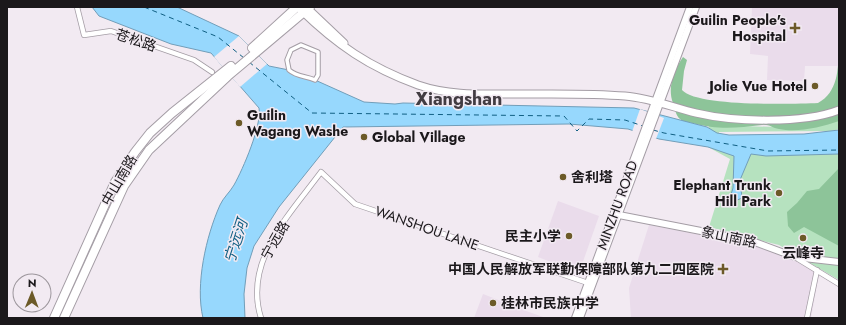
<svg xmlns="http://www.w3.org/2000/svg" width="846" height="325" font-family="Jost,'Noto Sans SC',sans-serif">
	<style>
		.built { fill: #eadceb }
		.green { fill: #b6e2bf }
		.forest { fill: #8dc499 }
		.water { fill: #97d8fd; stroke: #729eb9 }
		.pier { fill: #f2eaf2 }
		.lines { fill: none; stroke-linecap: round; stroke-linejoin: round }
		.ferry { stroke: #105f83; stroke-width: 1; stroke-dasharray: 5 4; stroke-linecap: butt }
		.pedestrian-casing { stroke: #a49da5; stroke-width: 5.5 }
		.minor-casing { stroke: #a49da5; stroke-width: 6 }
		.tertiary-casing { stroke: #a49da5; stroke-width: 8 }
		.secondary-casing { stroke: #a49da5; stroke-width: 9 }
		.trunk-casing { stroke: #a49da5; stroke-width: 10 }
		.pedestrian { stroke: #fff; stroke-width: 3.5 }
		.minor { stroke: #fff; stroke-width: 4.5 }
		.tertiary { stroke: #fff; stroke-width: 6 }
		.secondary { stroke: #fff; stroke-width: 7 }
		.trunk { stroke: #fff; stroke-width: 8 }
		.poi-dot { fill: #6c5a28; stroke: #f2eaf2; stroke-width: 1.5 }
		.labels { text-anchor: middle; stroke-width: 3; stroke-linejoin: round; paint-order: stroke }
		.poi-label { font-size: 14px; font-weight: bold; fill: #1b181b; stroke: #f2eaf2; text-anchor: end }
		.street-label { font-size: 14px; fill: #1b181b; stroke: #f2eaf2 }
		.water-label { font-size: 15px; font-style: italic; fill: #105f83; stroke: #f2eaf2 }
		.district-label { font-size: 18px; font-weight: bold; fill: #423c42; stroke: #f2eaf2 }
	</style>
	<rect width="100%" height="100%" fill="#f2eaf2"/>
	<!-- built -->
	<g class="built">
		<polygon points="752,7 839,7 838,66 805,66 804,81 767,80 768,56 750,54"/>
		<polygon points="558,201 599,216 579,273 538,257"/>
		<polygon points="649,225 752,245 789,258 803,265 819,274 811,318 631,318 629,288"/>
		<polygon points="483,294 529,312 546,318 474,318"/>
	</g>
	<!-- green -->
	<polygon class="green" points="839,119 839,129 832,131 719,132 717,146 839,149 839,280 779,245 709,227 730,159 708,147 709,125 776,127"/>
	<!-- forest -->
	<g class="forest">
		<path d="M839,49v72c-18,6 -41,12 -60,8 -7,-1 -10,-5 -17,-4 -26,3 -44,5 -70,-2 -4,-1 -9,-1 -12,-4 -4,-3 -5,-10 -7,-16 -6,-15 1,-33 10,-46l4,3 -3,11 -2,19c15,17 111,14 136,13 20,-11 20,-33 21,-54z"/>
		<polygon points="839,168 839,246 804,227 794,233 788,226 787,212 797,203 807,191 819,189"/>
	</g>
	<!-- water -->
	<path class="water" d="M92,7h85l62,29 30,30 20,4 26,10 49,22 31,2 8,-1 231,5 73,19 10,6 12,2 75,-1 35,-4v24l-73,2 -15,-2 -11,26 2,18 -14,6 5,-16 1,-32 -26,-9 -49,-8 -31,-10 -59,-5 -226,3 -64,80 -25,39 -7,22 -3,26 1,24h-42c-8,-33 3,-82 17,-113 3,-7 10,-13 14,-20 9,-16 28,-60 25,-77l-48,-55 -40,-9 -72,-28z"/>
	<!-- pier -->
	<g class="pier">
		<polygon points="239,36 267,64 240,87 214,57"/>
		<polygon points="640,109 664,118 656,139 632,132"/>
	</g>
	<g class="lines">
		<!-- ferry -->
		<g class="ferry">
			<polyline points="144,7 218,37 244,58"/>
			<polyline points="249,62 312,113 564,116 577,131 589,119 625,120 643,126"/>
			<polyline points="653,130 664,133 768,151 839,150"/>
		</g>
		<!-- pedestrian casing -->
		<g class="pedestrian-casing">
			<path id="pedestrian" d="M301,45l17,7v23l-3,5c-9,-4 -18,-3 -26,-10l-2,-10 4,-10z"/>
		</g>
		<!-- minor casing -->
		<g class="minor-casing">
			<g id="minor">
				<polyline points="77,7 84,35 111,31 194,60 212,72"/>
				<polyline points="798,259 839,284"/>
				<path d="M261,318c-18,-57 29,-104 60,-146l34,32 233,79"/>
				<polyline points="807,318 817,270"/>
			</g>
		</g>
		<!-- tertiary casing -->
		<g class="tertiary-casing">
			<g id="tertiary">
				<polyline points="619,215 752,241 795,257 839,262"/>
				<polyline points="575,318 690,7"/>
				<polyline points="580,318 696,7"/>
			</g>
		</g>
		<!-- secondary casing -->
		<g class="secondary-casing">
			<g id="secondary">
				<polyline points="306,7 344,43"/>
				<path d="M300,9c37,36 69,58 118,76 32,11 65,9 99,9 36,0 72,-1 108,2 25,2 47,11 71,17 38,9 107,11 143,-3"/>
			</g>
		</g>
		<!-- trunk casing -->
		<g class="trunk-casing">
			<g id="trunk">
				<polyline points="252,48 297,7"/>
				<polyline points="54,318 115,182 135,152 150,133 172,113 231,66"/>
				<polyline points="64,318 124,186 149,150 228,76 310,7"/>
			</g>
		</g>
		<!-- pedestrian -->
		<use href="#pedestrian" class="pedestrian"/>
		<!-- minor -->
		<use href="#minor" class="minor"/>
		<!-- tertiary -->
		<use href="#tertiary" class="tertiary"/>
		<!-- secondary -->
		<use href="#secondary" class="secondary"/>
		<!-- trunk -->
		<use href="#trunk" class="trunk"/>
	</g>
	<!-- markers -->
	<g class="poi-dot">
		<path d="M793 22h4v4h4v4h-4v4h-4v-4h-4v-4h4z"/>
		<circle cx="815" cy="86" r="4"/>
		<circle cx="239" cy="123" r="4"/>
		<circle cx="364" cy="137" r="4"/>
		<circle cx="563" cy="177" r="4"/>
		<circle cx="779" cy="193" r="4"/>
		<circle cx="569" cy="236" r="4"/>
		<circle cx="803" cy="238" r="4"/>
		<path d="M721 263h4v4h4v4h-4v4h-4v-4h-4v-4h4z"/>
		<circle cx="493" cy="303" r="4"/>
	</g>
	<g class="labels">
		<!-- poi labels -->
		<g class="poi-label">
			<text x="786" y="25">Guilin People's<tspan x="786" dy="16">Hospital</tspan></text>
			<text x="807" y="91">Jolie Vue Hotel</text>
			<text x="247" y="120" text-anchor="start">Guilin<tspan x="247" dy="16">Wagang Washe</tspan></text>
			<text x="372" y="142" text-anchor="start">Global Village</text>
			<text x="571" y="182" text-anchor="start">舍利塔</text>
			<text x="771" y="190">Elephant Trunk<tspan x="771" dy="16">Hill Park</tspan></text>
			<text x="561" y="241">民主小学</text>
			<text x="803" y="258" text-anchor="middle">云峰寺</text>
			<text x="714" y="274">中国人民解放军联勤保障部队第九二四医院</text>
			<text x="501" y="308" text-anchor="start">桂林市民族中学</text>
		</g>
		<!-- street labels -->
		<g class="street-label">
			<text transform="translate(136 40) rotate(19)" y="5">苍松路</text>
			<text transform="translate(119 180) rotate(-60)" y="5">中山南路</text>
			<text transform="translate(617 205) rotate(-70)" y="5">MINZHU ROAD</text>
			<text transform="translate(427 228) rotate(19)" y="5">WANSHOU LANE</text>
			<text transform="translate(729 237) rotate(12)" y="5">象山南路</text>
			<text transform="translate(275 240) rotate(-60)" y="5">宁远路</text>
		</g>
		<!-- water labels -->
		<g class="water-label">
			<text transform="translate(236 241) rotate(-72)" y="5">宁远河</text>
		</g>
		<!-- district labels -->
		<g class="district-label">
			<text x="459" y="105">Xiangshan</text>
		</g>
	</g>
	<!-- border -->
	<rect width="846" height="325" fill="none" stroke="#1b181b" stroke-width="16"/>
	<!-- north arrow -->
	<g transform="translate(32 293) rotate(1)"><circle r="19" fill="#f2eaf2" stroke="#9c969c"/>
	<path d="M0-3L7 15L0 10L-7 15Z" fill="#6c5a28"/>
	<text y="-6" font-size="11" font-weight="bold" text-anchor="middle" fill="#1b181b">N</text>
	</g>
</svg>
